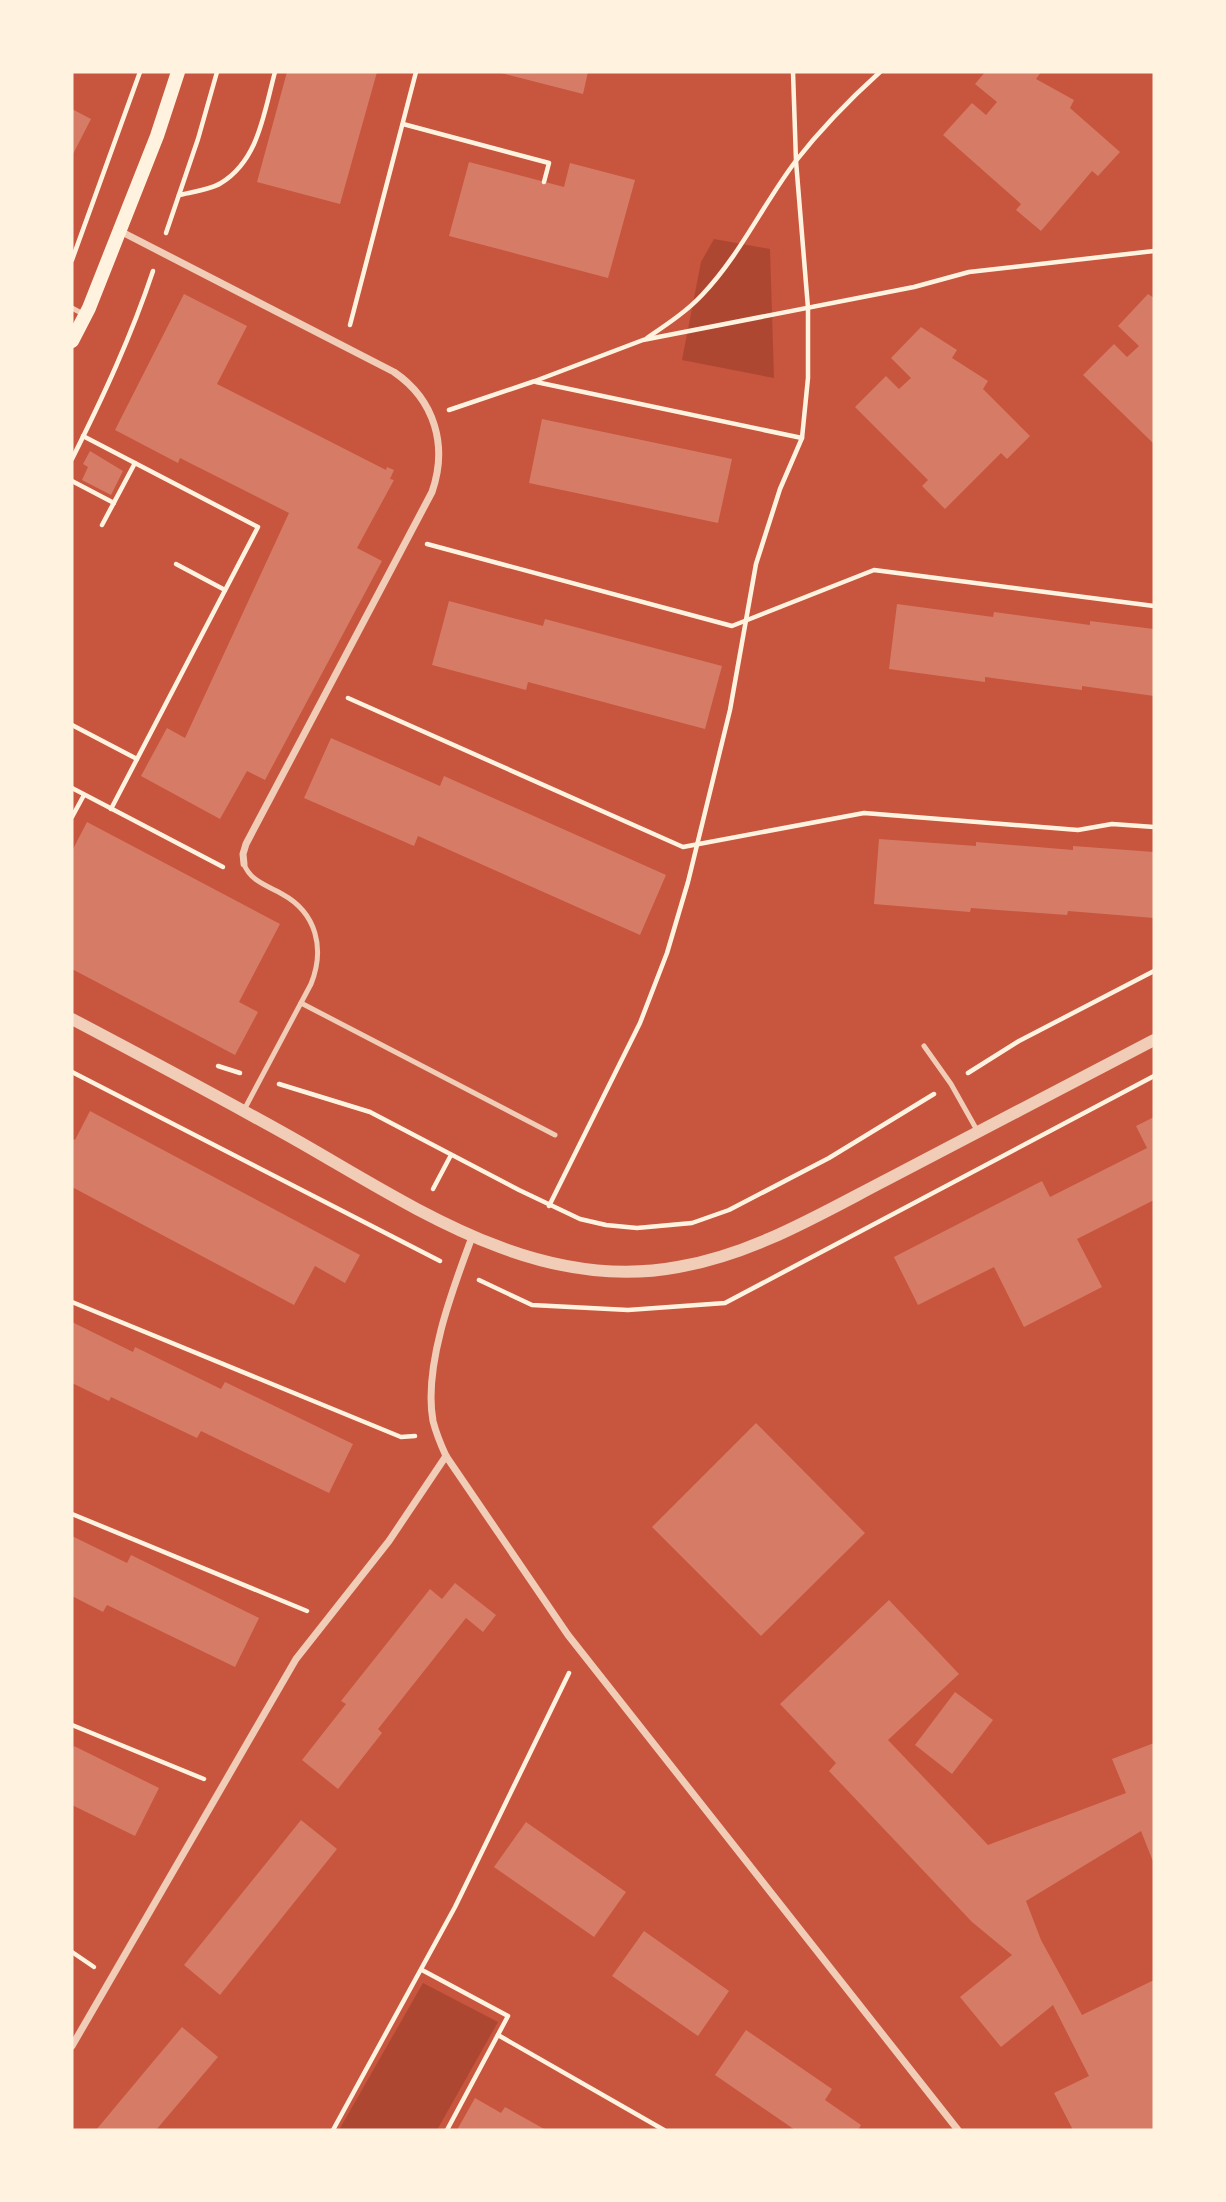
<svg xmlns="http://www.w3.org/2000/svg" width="1226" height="2202" font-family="'Exo 2',sans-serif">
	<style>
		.green { fill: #ae4732 }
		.building { fill: #d67c66 }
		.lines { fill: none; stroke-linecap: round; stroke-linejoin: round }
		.path { stroke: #fff3e0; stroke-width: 4.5 }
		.service { stroke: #f1ccb7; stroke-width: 5 }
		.minor { stroke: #f1ccb7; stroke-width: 7 }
		.tertiary { stroke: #f1ccb7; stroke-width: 12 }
		.secondary { stroke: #fff3e0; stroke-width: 14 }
	</style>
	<rect width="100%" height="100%" fill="#c8553d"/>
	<!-- green -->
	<g class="green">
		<polygon points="714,239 770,249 774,378 682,360 701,262"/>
		<polygon points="423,1983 498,2022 437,2130 339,2130"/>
	</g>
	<!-- building -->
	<g class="building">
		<polygon points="287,72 377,72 340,204 257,182"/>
		<polygon points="497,72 588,72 583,94"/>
		<polygon points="985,72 1041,72 1036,79 1074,100 1070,108 1120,152 1098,176 1092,171 1041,231 1016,210 1021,204 943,135 972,103 986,115 997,102 975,84"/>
		<polygon points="72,109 91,119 72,156"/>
		<polygon points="469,162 564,187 570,163 635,180 608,278 449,236"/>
		<polygon points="184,294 247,326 217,384 386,470 387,467 394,470 390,479 394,480 357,548 382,561 265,780 247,771 220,819 141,776 167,728 185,738 289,513 180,458 178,463 115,430"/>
		<polygon points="1148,294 1154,298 1154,444 1083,375 1114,344 1127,357 1139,346 1118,326"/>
		<polygon points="921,327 957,350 952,358 988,381 983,389 1030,436 1007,459 1001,453 945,509 922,486 928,480 855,407 886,376 899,389 911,378 891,358"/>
		<polygon points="542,419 732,459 718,523 529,483"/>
		<polygon points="90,451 123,471 111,495 82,480 88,467 83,464"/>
		<polygon points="449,601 543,626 545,619 722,666 705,729 528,682 526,690 432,665"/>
		<polygon points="897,604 993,617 994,612 1090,625 1090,621 1154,629 1154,696 1082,686 1082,690 985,677 985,682 889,669"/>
		<polygon points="331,738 440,786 444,776 666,875 640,935 418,836 414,846 304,798"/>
		<polygon points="87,822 280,924 239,1002 258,1012 235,1055 72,969 72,851"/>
		<polygon points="879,839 976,846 976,842 1073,850 1073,846 1154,852 1154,918 1068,911 1067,915 971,908 970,912 874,904"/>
		<polygon points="90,1111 360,1255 345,1283 315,1266 294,1305 72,1187 72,1138 75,1140"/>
		<polygon points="1154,1117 1154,1200 1077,1239 1102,1287 1024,1327 994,1267 918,1305 894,1257 1042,1181 1050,1197 1147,1148 1136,1126"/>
		<polygon points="72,1322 133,1352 135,1347 221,1389 225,1382 353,1444 329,1493 201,1431 197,1438 111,1397 109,1401 72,1383"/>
		<polygon points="756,1423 865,1533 761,1636 652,1527"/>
		<polygon points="72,1536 127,1563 131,1555 259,1618 235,1667 107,1605 103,1612 72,1596"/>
		<polygon points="455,1583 496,1615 483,1632 466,1618 378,1729 382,1733 338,1789 302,1760 346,1704 341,1701 430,1589 442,1599"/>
		<polygon points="889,1600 959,1674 888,1740 988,1845 1126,1793 1112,1759 1154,1743 1154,1864 1141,1831 1026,1901 1041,1940 1082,2015 1154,1980 1154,2130 1073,2130 1054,2093 1089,2076 1053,2005 1001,2047 960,1997 1012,1955 972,1922 829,1771 836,1763 780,1704"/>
		<polygon points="955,1692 993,1720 952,1774 915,1745"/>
		<polygon points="74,1746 159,1788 135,1836 72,1805 72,1751"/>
		<polygon points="301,1820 337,1849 220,1995 184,1965"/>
		<polygon points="526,1822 626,1892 594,1937 494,1867"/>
		<polygon points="644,1931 729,1991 698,2036 612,1976"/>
		<polygon points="182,2027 218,2057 156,2130 96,2130"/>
		<polygon points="746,2030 832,2089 825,2100 861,2125 858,2130 795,2130 715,2075"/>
		<polygon points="475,2098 501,2113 505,2107 546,2130 457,2130"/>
	</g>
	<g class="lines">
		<!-- path -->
		<g class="path">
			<polyline points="403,124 549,163 544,182"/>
			<path d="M179,195c13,-3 31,-5 42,-12 38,-23 43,-71 54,-111"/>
			<polyline points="166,233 198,139 217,72"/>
			<polyline points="72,260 140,72"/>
			<polyline points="350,325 416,72"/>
			<path d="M647,338c19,-13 39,-26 55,-43 38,-40 60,-89 93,-133 25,-32 55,-63 85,-90"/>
			<polyline points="536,382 802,438"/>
			<polyline points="449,410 535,381 643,340 914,287 969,272 1154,251"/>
			<polyline points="83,436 258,527 111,809"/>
			<path d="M72,459c31,-62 59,-122 81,-188"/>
			<polyline points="72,481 114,503"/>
			<polyline points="102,525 135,463"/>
			<polyline points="427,544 732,626 874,570 1154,606"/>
			<polyline points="176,564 225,590"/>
			<polyline points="348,698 683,847 864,813 1078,830 1112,824 1154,827"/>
			<polyline points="72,725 137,759"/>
			<polyline points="72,788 223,867"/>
			<polyline points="72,817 84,795"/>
			<polyline points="218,1066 240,1073"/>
			<polyline points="72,1072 440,1261"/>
			<polyline points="968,1073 1019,1041 1154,971"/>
			<polyline points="279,1084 370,1112 519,1190 580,1219 606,1225 637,1228 692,1223 729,1210 829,1158 934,1094"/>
			<polyline points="433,1189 451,1155"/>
			<polyline points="549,1206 640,1023 667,953 688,882 730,710 756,564 780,489 802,438 808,378 808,308 796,161 793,72"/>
			<polyline points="479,1280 532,1305 628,1310 725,1303 1154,1076"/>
			<polyline points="72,1302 401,1437 415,1436"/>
			<polyline points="72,1514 307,1611"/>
			<polyline points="72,1725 204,1779"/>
			<polyline points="72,1952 94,1967"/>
			<polyline points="422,1970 508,2016 447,2130"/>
			<polyline points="498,2035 664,2130"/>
			<polyline points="333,2130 455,1907 569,1673"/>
		</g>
		<!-- service -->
		<g class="service">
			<polyline points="72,308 85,315"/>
			<polyline points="301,1003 555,1135"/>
			<polyline points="924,1046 951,1084 978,1132"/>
			<path d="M244,1110l67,-126c14,-35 6,-71 -29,-90 -14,-8 -32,-13 -38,-30"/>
		</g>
		<!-- minor -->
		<g class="minor">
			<path d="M120,231l274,141c41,28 54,74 38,120l-186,352 -3,10 1,10"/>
			<path d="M472,1237c-19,51 -49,129 -39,184 3,12 8,24 13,35l122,179 390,495"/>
			<polyline points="72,2046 296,1659 389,1541 446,1456"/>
		</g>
		<!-- tertiary -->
		<path class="tertiary" d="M72,1019c72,38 145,77 217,117 119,67 245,158 389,131 76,-13 142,-53 210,-88 89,-46 177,-93 266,-139"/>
		<!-- secondary -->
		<polyline class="secondary" points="72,341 89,308 157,136 178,72"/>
	</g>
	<!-- border -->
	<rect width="1226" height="2202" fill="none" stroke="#fff3e0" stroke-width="147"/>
</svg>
